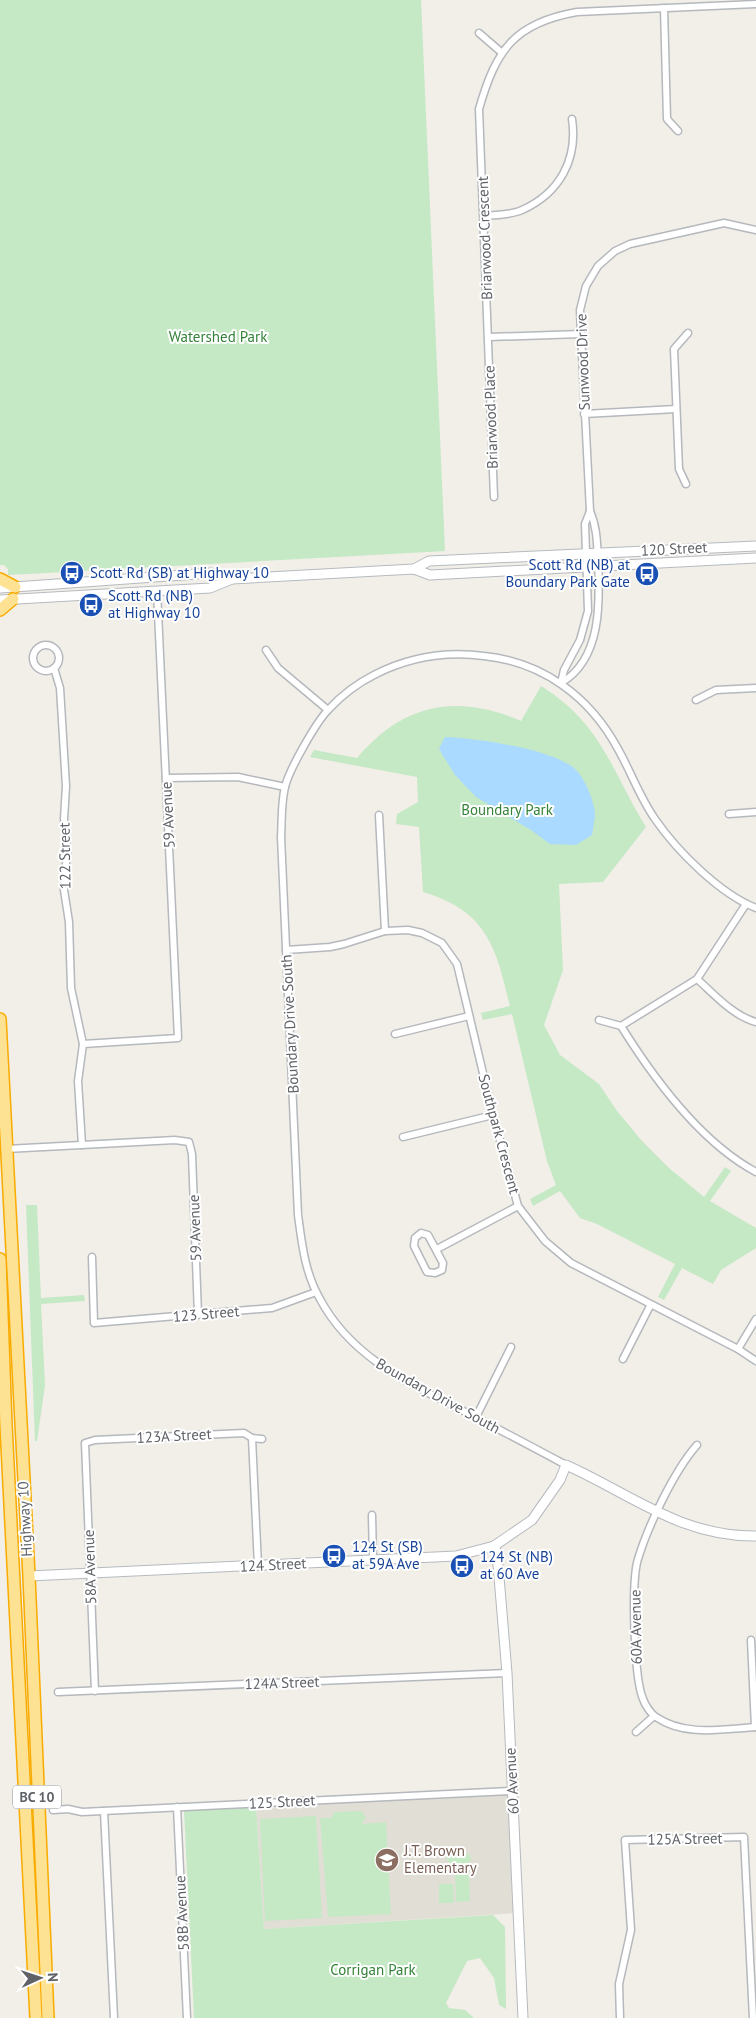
<svg xmlns="http://www.w3.org/2000/svg" width="756" height="2018" font-family="'PT Sans',sans-serif">
	<style>
		.education { fill: #e1ded6 }
		.green { fill: #c5e8c5 }
		.water { fill: #aadaff }
		.lines { fill: none; stroke-linecap: round; stroke-linejoin: round }
		.street-casing { stroke: #b5b8bc; stroke-width: 9 }
		.secondary-casing { stroke: #b6babf; stroke-width: 11 }
		.highway-casing { stroke: #f9ab00; stroke-width: 14 }
		.street { stroke: #fff; stroke-width: 6 }
		.secondary { stroke: #fff; stroke-width: 9 }
		.highway { stroke: #fde293; stroke-width: 11 }
		.labels { text-anchor: middle; stroke-width: 4; stroke-linejoin: round; paint-order: stroke }
		.shield { fill: #fff; stroke: #8f9295; stroke-width: 1 }
		.shield-label { font-size: 14px; font-weight: bold; fill: #5f6368 }
		.street-label { font-size: 15px; fill: #5f6368; stroke: #fff }
		.park-label { font-size: 15px; fill: #348238; stroke: #fff }
		.transit-label { font-size: 15px; fill: #164399; stroke: #fff; text-anchor: start }
		.education-label { font-size: 15px; fill: #785e54; stroke: #fff; text-anchor: start }
	</style>
	<rect width="100%" height="100%" fill="#f1efe8"/>
	<!-- education -->
	<polygon class="education" points="511,1793 517,1913 264,1929 256,1806"/>
	<!-- green -->
	<g class="green">
		<polygon points="0,0 421,0 445,551 8,575 8,569 4,565 0,565"/>
		<path d="M541,686c61,38 70,84 105,141l-43,55 -44,2 4,86 -19,55 16,30 39,29 18,27 25,30 27,27 35,29 21,-30 6,4 -21,30 46,27v20l-35,22 -8,14 -31,-16 -18,32 -6,-3 17,-33 -78,-40 -17,-6 -20,-27 -27,15 -3,-7 26,-14 -9,-24 -35,-147 -29,6 -2,-7 29,-7c-14,-59 -23,-95 -87,-114l-4,-65 -23,-3 1,-10 21,-12 -1,-25 -107,-20 4,-7 43,8c46,-54 99,-65 164,-37z"/>
		<polygon points="26,1205 37,1205 41,1298 84,1295 85,1301 41,1304 45,1385 37,1441 35,1441"/>
		<polygon points="256,1806 264,1929 493,1915 505,1927 506,2009 499,2005 494,1978 480,1958 467,1961 446,2003 449,2008 465,2010 474,2018 194,2018 184,1810"/>
		<polygon points="361,1811 366,1817 362,1824 386,1822 391,1914 330,1917 328,1916 320,1818 331,1818 334,1812"/>
		<polygon points="316,1816 322,1918 265,1921 260,1819"/>
		<polygon points="460,1851 470,1855 471,1861 465,1865 453,1869 446,1858 447,1855"/>
		<polygon points="469,1873 470,1901 456,1902 455,1874"/>
		<polygon points="439,1884 453,1884 454,1903 439,1903"/>
	</g>
	<!-- water -->
	<path class="water" d="M445,737c30,1 112,12 132,34 9,10 18,32 18,45 -1,7 -2,13 -3,19l-16,10 -26,-1 -19,-14 -55,-33 -21,-22 -16,-26z"/>
	<g class="lines">
		<!-- street casing -->
		<g class="street-casing">
			<g id="street">
				<polyline points="664,8 667,119 678,131"/>
				<polyline points="479,33 501,52"/>
				<path d="M484,216c13,-1 27,-1 38,-6 38,-17 56,-51 50,-91"/>
				<polyline points="489,337 581,334"/>
				<polyline points="584,414 676,409"/>
				<polyline points="686,484 679,469 674,349 688,333"/>
				<path d="M494,497l-15,-388c17,-59 35,-86 98,-97l179,-8"/>
				<circle cx="46" cy="658" r="13"/>
				<polyline points="266,650 278,668 328,710"/>
				<polyline points="54,668 60,688 66,786 64,819 67,851 64,890 69,922 71,988 83,1044 78,1081 82,1145"/>
				<path d="M561,683c41,-24 39,-81 37,-123 -1,-17 -1,-33 -8,-49l-9,-177 -1,-24 6,-24 12,-20 17,-15 15,-7 94,-21 32,7"/>
				<polyline points="561,683 564,670 580,640 588,611 585,524 590,511"/>
				<polyline points="696,700 716,690 756,688"/>
				<polyline points="166,778 238,777 285,787"/>
				<polyline points="729,814 756,812"/>
				<polyline points="379,815 385,931"/>
				<path d="M746,904l-49,75 -76,47c33,53 79,116 135,146"/>
				<polyline points="286,950 330,947 344,944 385,931 408,930 422,933 442,943 457,964 493,1115 518,1206 545,1241 571,1263 738,1349 756,1361"/>
				<path d="M697,979c17,15 36,37 59,43"/>
				<polyline points="599,1020 621,1026"/>
				<polyline points="395,1034 469,1016"/>
				<polyline points="83,1044 178,1038 157,591"/>
				<polyline points="403,1137 493,1115"/>
				<polyline points="6,1149 175,1140 189,1142 192,1154 198,1315"/>
				<polygon points="421,1233 428,1235 443,1263 442,1270 435,1273 427,1272 414,1246 415,1238"/>
				<polyline points="437,1249 518,1206"/>
				<polyline points="92,1257 94,1323 272,1308 316,1292"/>
				<polyline points="738,1349 756,1319"/>
				<polyline points="623,1359 650,1306"/>
				<polyline points="476,1417 511,1347"/>
				<polyline points="252,1438 258,1566"/>
				<path d="M697,1445c-23,26 -49,81 -59,114 -7,22 -4,119 5,140 2,6 8,15 13,18 29,20 67,12 100,10"/>
				<path d="M566,1465c-30,-16 -60,-32 -91,-48 -59,-31 -122,-56 -155,-118 -15,-26 -18,-54 -22,-84l-17,-378c1,-16 0,-34 4,-50 4,-17 31,-65 44,-78 13,-14 29,-26 45,-34 35,-18 71,-24 110,-19 59,6 106,41 134,93 13,23 22,49 37,70 22,32 65,75 101,89"/>
				<polyline points="372,1515 373,1560"/>
				<polyline points="751,1640 755,1727"/>
				<polyline points="95,1691 85,1443 95,1440 244,1433 252,1438 262,1439"/>
				<polyline points="58,1692 507,1673"/>
				<polyline points="636,1732 654,1716"/>
				<polyline points="177,1807 187,2018"/>
				<polyline points="53,1810 68,1809 82,1812 512,1791"/>
				<polyline points="104,1811 114,2018"/>
				<polyline points="620,2018 619,1984 631,1930 625,1840 744,1837 753,2018"/>
			</g>
		</g>
		<!-- secondary casing -->
		<g class="secondary-casing">
			<g id="secondary">
				<polyline points="414,569 429,561 756,546"/>
				<polyline points="0,588 211,573 232,579 414,569 430,575 756,558"/>
				<polyline points="0,600 210,588 232,579"/>
				<polyline points="494,1546 497,1553 507,1673 523,2018"/>
				<path d="M29,1576l427,-20 38,-10 38,-26 28,-40 6,-15c65,29 115,72 190,71"/>
			</g>
		</g>
		<!-- highway casing -->
		<g class="highway-casing">
			<g id="highway">
				<polyline points="0,579 15,587"/>
				<polyline points="0,610 13,599"/>
				<polyline points="0,1019 29,1576 48,2018"/>
				<polyline points="0,1259 6,1425 36,2018"/>
			</g>
		</g>
		<!-- street -->
		<use href="#street" class="street"/>
		<!-- secondary -->
		<use href="#secondary" class="secondary"/>
		<!-- highway -->
		<use href="#highway" class="highway"/>
	</g>
	<!-- icons -->
	<defs>
		<g id="bus-disc" transform="scale(1.25)"><circle r="9.5" fill="#1a4fb4" stroke="#fff"/><path d="M-5-6H5V4H4V6H2V4H-2V6H-4V4H-5ZM-3.5-4V0h7V-4ZM-3.5 1.2v1.5H-2V1.2ZM2 1.2v1.5H3.5V1.2Z" fill="#fff"/></g>
		<g id="school-disc" transform="scale(1.25)"><circle r="9.5" fill="#8d6e63" stroke="#fff"/><path d="M0-5L7-2L0 1L-7-2ZM-4 1L0 2.5L4 1V4Q0 6-4 4Z" fill="#fff"/></g>
	</defs>
	<g fill-rule="evenodd">
		<use href="#bus-disc" x="72" y="573"/>
		<use href="#bus-disc" x="647" y="574"/>
		<use href="#bus-disc" x="91" y="605"/>
		<use href="#bus-disc" x="334" y="1556"/>
		<use href="#bus-disc" x="462" y="1566"/>
		<use href="#school-disc" x="387" y="1860"/>
	</g>
	<g class="labels">
		<!-- shield labels -->
		<rect class="shield" x="13" y="1785.5" width="48" height="23" rx="4"/>
		<g class="shield-label">
			<text x="37" y="1802">BC 10</text>
		</g>
		<!-- street labels -->
		<g class="street-label">
			<text transform="translate(485 238) rotate(-92)" y="5">Briarwood Crescent</text>
			<text transform="translate(583 362) rotate(-92)" y="5">Sunwood Drive</text>
			<text transform="translate(491 417) rotate(-92)" y="5">Briarwood Place</text>
			<text transform="translate(674 549) rotate(-3)" y="5">120 Street</text>
			<text transform="translate(168 815) rotate(-93)" y="5">59 Avenue</text>
			<text transform="translate(65 856) rotate(-91)" y="5">122 Street</text>
			<text transform="translate(290 1024) rotate(-93)" y="5">Boundary Drive South</text>
			<text transform="translate(499 1134) rotate(75)" y="5">Southpark Crescent</text>
			<text transform="translate(195 1228) rotate(-92)" y="5">59 Avenue</text>
			<text transform="translate(206 1314) rotate(-5)" y="5">123 Street</text>
			<text transform="translate(438 1396) rotate(29)" y="5">Boundary Drive South</text>
			<text transform="translate(174 1436) rotate(-3)" y="5">123A Street</text>
			<text transform="translate(25 1519) rotate(-93)" y="5">Highway 10</text>
			<text transform="translate(273 1565) rotate(-3)" y="5">124 Street</text>
			<text transform="translate(90 1567) rotate(-92)" y="5">58A Avenue</text>
			<text transform="translate(636 1627) rotate(-91)" y="5">60A Avenue</text>
			<text transform="translate(282 1683) rotate(-2)" y="5">124A Street</text>
			<text transform="translate(512 1781) rotate(-93)" y="5">60 Avenue</text>
			<text transform="translate(282 1802) rotate(-3)" y="5">125 Street</text>
			<text transform="translate(685 1839) rotate(-1)" y="5">125A Street</text>
			<text transform="translate(182 1913) rotate(-93)" y="5">58B Avenue</text>
		</g>
		<!-- park labels -->
		<g class="park-label">
			<text x="218" y="342">Watershed Park</text>
			<text x="507" y="815">Boundary Park</text>
			<text x="373" y="1975">Corrigan Park</text>
		</g>
		<!-- transit labels -->
		<g class="transit-label">
			<text x="630" y="570" text-anchor="end">Scott Rd (NB) at<tspan x="630" dy="17">Boundary Park Gate</tspan></text>
			<text x="90" y="578">Scott Rd (SB) at Highway 10</text>
			<text x="108" y="601">Scott Rd (NB)<tspan x="108" dy="17">at Highway 10</tspan></text>
			<text x="352" y="1552">124 St (SB)<tspan x="352" dy="17">at 59A Ave</tspan></text>
			<text x="480" y="1562">124 St (NB)<tspan x="480" dy="17">at 60 Ave</tspan></text>
		</g>
		<!-- education labels -->
		<g class="education-label">
			<text x="404" y="1856">J.T. Brown<tspan x="404" dy="17">Elementary</tspan></text>
		</g>
	</g>
	<!-- north arrow -->
	<g transform="translate(40 1978) rotate(87)" stroke="#ffffff" stroke-width="4" paint-order="stroke">
	<path d="M0-4L9 19L0 12L-9 19Z" fill="#5f6368"/>
	<text y="-8" font-size="14" font-weight="bold" text-anchor="middle" fill="#5f6368">N</text>
	</g>
</svg>
